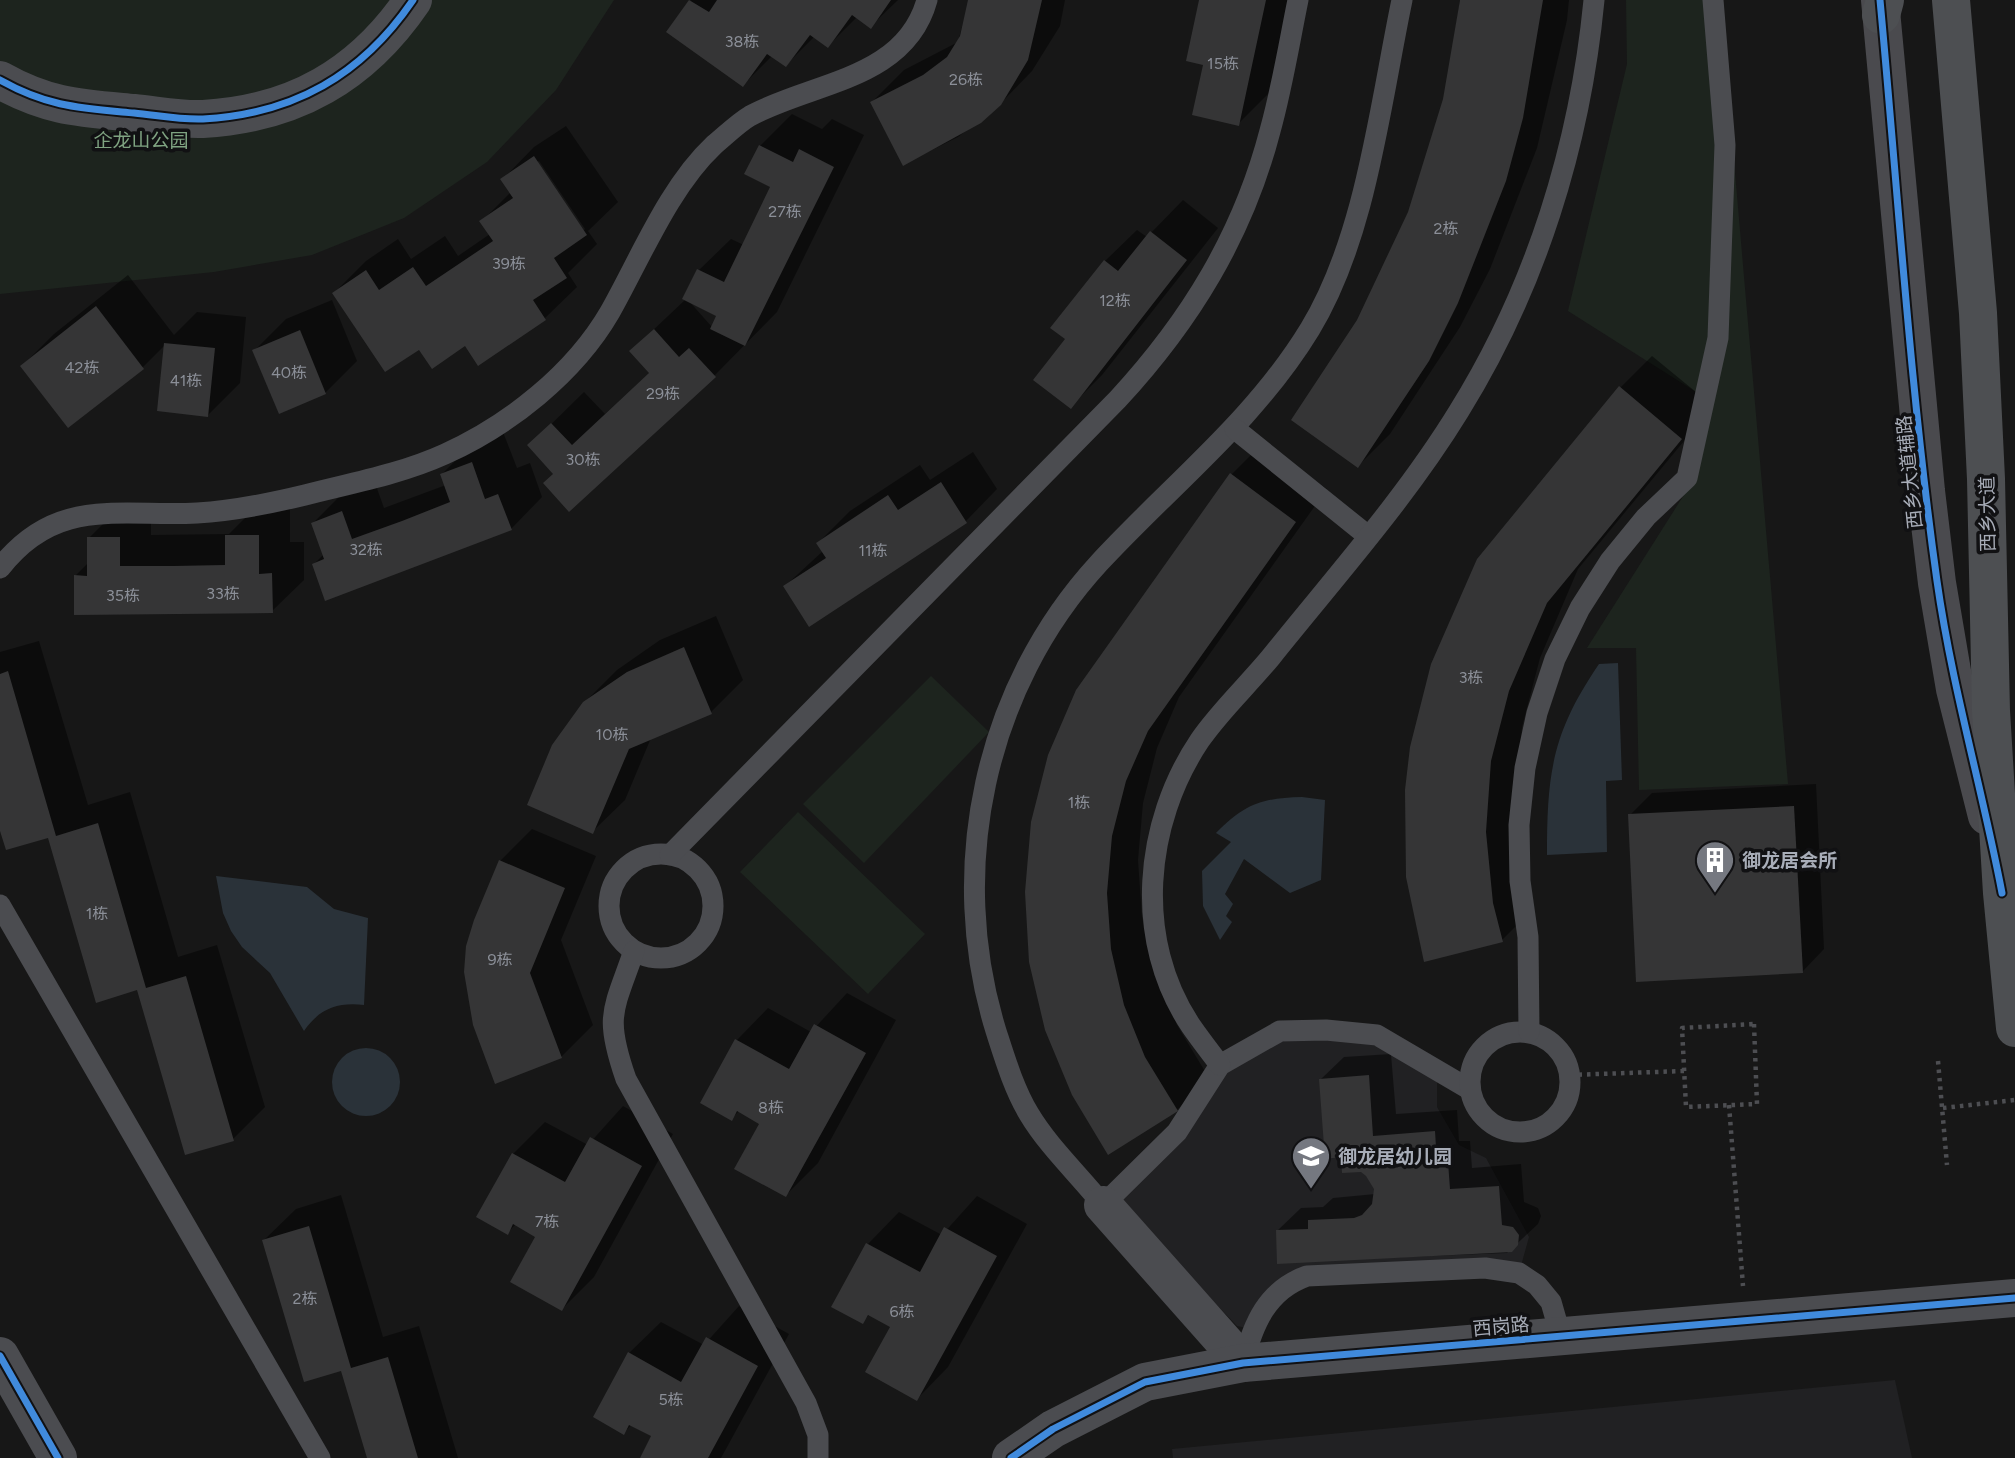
<svg xmlns="http://www.w3.org/2000/svg" width="2015" height="1458" font-family="Figtree,'Noto Sans SC',sans-serif">
	<style>
		.built { fill: #212123 }
		.green { fill: #1d241e }
		.water { fill: #2a3239 }
		.shadow { fill: #0007; fill-rule: evenodd }
		.building { fill: #353536 }
		.lines { fill: none; stroke-linecap: round; stroke-linejoin: round }
		.path { stroke: #4d4e52; stroke-width: 4.5; stroke-dasharray: 3.5 5; stroke-linecap: butt }
		.lane { stroke: #4b4c50; stroke-width: 21 }
		.street { stroke: #4b4c50; stroke-width: 38 }
		.secondary { stroke: #4a4a4e; stroke-width: 38 }
		.primary { stroke: #4d4f52; stroke-width: 38 }
		.cycleway-casing { stroke: #111113; stroke-width: 11 }
		.cycleway { stroke: #408adc; stroke-width: 7 }
		.labels { text-anchor: middle; stroke-width: 7; stroke-linejoin: round; paint-order: stroke }
		.number-label { font-size: 16px; fill: #8b8f98 }
		.park-label { font-size: 19px; fill: #7fa381; stroke: #111113 }
		.street-label { font-size: 19px; fill: #a8adb8; stroke: #111113 }
		.poi-label { font-size: 19px; font-weight: bold; fill: #a8adb8; stroke: #111113; text-anchor: start }
	</style>
	<rect width="100%" height="100%" fill="#171717"/>
	<!-- built -->
	<g class="built">
		<polygon points="1280,1031 1377,1035 1437,1069 1437,1107 1459,1145 1486,1158 1529,1237 1519,1273 1307,1276 1252,1329 1237,1326 1187,1274 1103,1205 1220,1065"/>
		<polygon points="1895,1380 1912,1458 1173,1458 1172,1449"/>
	</g>
	<!-- green -->
	<g class="green">
		<polygon points="0,0 614,0 556,90 487,162 404,218 312,255 214,272 0,294"/>
		<polygon points="1626,0 1720,0 1788,784 1639,790 1636,648 1587,648 1694,479 1707,399 1568,311 1627,64"/>
		<polygon points="931,676 989,732 864,863 803,804"/>
		<polygon points="798,812 925,934 868,994 740,872"/>
	</g>
	<!-- water -->
	<g class="water">
		<path d="M1618,663l4,117 -16,1 1,71 -60,3c0,-82 5,-122 52,-191z"/>
		<path d="M1302,797l23,3 -4,80 -31,13 -46,-34 -19,35 8,10 -7,12 6,6 -12,18 -17,-34 -1,-35 29,-29 -15,-9c29,-29 45,-35 86,-36z"/>
		<path d="M216,876l91,11 27,22 34,9 -4,87c-27,-3 -45,4 -60,26l-34,-58 -28,-26 -11,-16 -8,-18z"/>
		<circle cx="366" cy="1082" r="34"/>
	</g>
	<!-- shadow -->
	<g class="shadow">
		<polygon points="691,0 898,0 871,26 857,17 828,46 815,36 786,65 772,56 743,85 668,31"/>
		<polygon points="969,0 1065,0 1060,26 1032,71 1000,104 958,137 904,164 872,102 904,70 958,42"/>
		<polygon points="1201,0 1290,0 1270,92 1238,124 1205,63"/>
		<polygon points="1460,0 1569,0 1567,20 1537,148 1490,269 1460,327 1390,434 1358,466 1358,321 1410,213 1445,99"/>
		<path d="M792,114l30,15 10,-10 32,16 -87,177 -62,63 -146,134 -14,-36 -25,-28 54,-53 21,22 46,-42 -20,-21 55,-52 13,-29 32,-31 13,6 28,-58 -12,-41zM688,300l31,15 -7,12z"/>
		<path d="M566,126l52,76 -30,29 9,13 -29,29 9,14 -32,31 -66,45 -13,-19 -47,3 -85,-54 32,-32 32,-22 13,20 34,-23 13,20 32,-22 -8,-13 29,-29 -8,-13 31,-32zM539,161l46,68 -3,3 -46,-69z"/>
		<polygon points="1183,200 1218,228 1102,375 1070,407 1067,339 1105,261 1137,230 1147,237"/>
		<polygon points="128,275 174,335 197,312 246,317 240,383 208,415 165,345 143,367 68,426 22,366 54,334"/>
		<polygon points="332,300 357,361 325,393 254,351 286,319"/>
		<polygon points="1652,356 1713,406 1578,569 1540,658 1522,727 1517,799 1534,908 1502,940 1408,877 1620,388"/>
		<polygon points="503,432 517,468 530,463 542,497 511,529 314,564 324,554 313,523 345,491 374,480 384,508 446,485 442,474 474,442"/>
		<polygon points="1263,443 1327,489 1179,697 1157,748 1143,803 1138,860 1142,917 1155,972 1177,1025 1209,1078 1177,1110 1031,962 1231,475"/>
		<polygon points="973,452 997,489 966,521 785,586 823,551 818,543 850,511 920,465 930,480"/>
		<polygon points="259,504 290,504 290,542 304,542 304,580 272,611 75,576 89,562 89,538 121,506 151,506 151,535 229,534"/>
		<polygon points="716,616 743,680 711,712 651,738 625,800 593,831 584,703 617,670 660,640"/>
		<polygon points="39,641 88,805 130,792 178,957 217,945 265,1107 233,1139 138,988 49,836 0,824 0,652"/>
		<polygon points="1816,784 1824,949 1802,972 1630,815 1652,793"/>
		<polygon points="532,829 596,856 561,940 593,1025 561,1057 474,1024 500,861"/>
		<polygon points="847,993 896,1020 818,1163 786,1195 761,1123 739,1111 731,1119 737,1040 768,1008 811,1032"/>
		<polygon points="1391,1054 1396,1114 1457,1110 1459,1141 1470,1141 1472,1168 1521,1164 1524,1202 1538,1208 1541,1216 1538,1224 1507,1253 1279,1262 1278,1230 1301,1208 1323,1207 1333,1198 1375,1194 1373,1181 1342,1156 1321,1079 1344,1057"/>
		<polygon points="623,1106 673,1134 594,1277 562,1309 538,1236 516,1224 508,1232 513,1154 545,1122 588,1145"/>
		<polygon points="341,1195 383,1337 419,1326 458,1458 369,1458 342,1369 264,1240 296,1209"/>
		<polygon points="977,1196 1027,1224 948,1367 917,1399 892,1326 870,1314 862,1322 833,1306 868,1244 899,1212 942,1235"/>
		<polygon points="739,1306 789,1334 721,1458 641,1458 654,1436 632,1424 624,1433 629,1353 661,1322 704,1345"/>
	</g>
	<!-- building -->
	<g class="building">
		<polygon points="689,0 709,12 717,0 891,0 871,29 852,15 828,48 810,35 786,67 767,54 743,87 666,32"/>
		<polygon points="968,0 1042,0 1028,60 1001,105 981,123 903,166 870,102 923,75 947,57 960,36"/>
		<polygon points="1199,0 1266,0 1239,126 1192,115 1203,65 1186,61"/>
		<polygon points="1460,0 1543,0 1523,118 1506,181 1458,303 1429,361 1358,468 1291,420 1357,320 1408,212 1443,99"/>
		<polygon points="759,145 793,162 799,149 834,167 745,346 710,329 716,316 682,299 697,269 724,282 770,187 744,174"/>
		<polygon points="534,156 587,235 554,258 567,278 533,300 546,320 478,366 465,346 432,369 419,350 385,372 332,293 366,270 379,290 413,267 426,286 493,241 479,221 513,198 500,179"/>
		<polygon points="1150,231 1187,260 1071,409 1033,380 1065,339 1050,328 1104,260 1118,271"/>
		<polygon points="96,306 144,369 68,428 20,366"/>
		<polygon points="654,329 679,357 689,348 716,377 569,512 543,483 553,474 527,445 551,423 572,445 649,373 629,351"/>
		<polygon points="300,330 326,394 279,414 252,350"/>
		<polygon points="164,343 215,348 208,417 157,411"/>
		<polygon points="1619,386 1682,439 1547,603 1509,691 1491,761 1486,832 1493,903 1503,942 1424,962 1406,877 1405,790 1410,747 1431,664 1477,559"/>
		<polygon points="472,462 485,499 498,494 512,530 325,601 312,564 324,559 311,523 342,511 352,539 402,521 450,502 440,474"/>
		<polygon points="1230,473 1296,522 1148,731 1126,781 1112,836 1107,893 1111,949 1124,1005 1145,1057 1178,1111 1108,1155 1072,1095 1045,1030 1029,962 1025,892 1031,822 1048,755 1076,690"/>
		<polygon points="941,482 967,523 809,627 783,586 826,558 816,543 888,495 898,510"/>
		<polygon points="225,535 259,535 259,574 272,573 273,613 74,615 74,575 87,576 87,537 120,537 120,566 173,566 225,565"/>
		<polygon points="684,647 712,714 629,749 593,834 527,805 552,745 583,702 627,672"/>
		<polygon points="8,671 56,836 98,823 146,988 186,976 234,1141 185,1155 137,990 96,1003 48,838 6,850 0,831 0,674"/>
		<polygon points="1794,806 1803,973 1636,982 1628,814"/>
		<polygon points="499,860 565,888 530,973 562,1058 495,1084 473,1025 464,972 466,946 474,920"/>
		<polygon points="814,1024 866,1053 786,1197 734,1169 759,1124 737,1111 732,1121 700,1103 735,1039 789,1069"/>
		<polygon points="1369,1075 1373,1136 1435,1131 1437,1163 1448,1162 1450,1189 1499,1186 1502,1225 1513,1227 1519,1235 1518,1245 1512,1252 1277,1264 1276,1230 1308,1229 1308,1220 1354,1218 1362,1215 1372,1204 1374,1189 1366,1176 1361,1172 1342,1173 1341,1157 1325,1159 1319,1079"/>
		<polygon points="590,1137 642,1166 562,1311 510,1282 535,1237 513,1224 508,1235 476,1217 512,1153 565,1182"/>
		<polygon points="309,1226 351,1368 388,1357 418,1458 367,1458 341,1371 304,1382 262,1240"/>
		<polygon points="944,1227 997,1256 917,1401 865,1372 890,1327 868,1315 863,1324 831,1307 866,1243 920,1272"/>
		<polygon points="706,1337 758,1366 708,1458 640,1458 651,1436 629,1425 624,1435 593,1417 628,1352 681,1382"/>
	</g>
	<g class="lines">
		<!-- path -->
		<g class="path">
			<polygon points="1754,1024 1757,1104 1686,1107 1682,1028"/>
			<polyline points="1938,1061 1947,1165"/>
			<polyline points="1570,1075 1684,1071"/>
			<polyline points="1729,1105 1743,1286"/>
			<polyline points="1943,1108 2015,1100"/>
		</g>
		<!-- lane -->
		<g class="lane">
			<path d="M1402,0c-22,105 -36,237 -92,329 -56,92 -139,156 -211,234 -115,125 -153,307 -103,468 9,28 18,58 33,83 19,32 50,61 74,91l74,-73 43,-67 60,-34 46,-1 51,5 92,54"/>
			<polyline points="1235,429 1368,536"/>
			<path d="M0,568c56,-72 118,-51 197,-55 34,-2 75,-10 108,-18 47,-12 96,-21 140,-41 64,-29 129,-80 165,-142 30,-53 59,-125 104,-167 11,-9 24,-22 36,-29 62,-34 155,-36 177,-116"/>
			<circle cx="661" cy="906" r="52"/>
			<path d="M670,855l448,-456c72,-78 125,-164 152,-268 12,-43 19,-87 28,-131"/>
			<polyline points="0,905 320,1458"/>
			<path d="M634,951c-21,60 -30,65 -8,128l180,324 12,32v23"/>
			<circle cx="1520" cy="1082" r="50"/>
			<polyline points="1529,1032 1528,937 1520,881 1519,825 1525,768 1537,713 1555,659 1580,608 1610,561 1646,517 1687,478 1718,338 1725,145 1713,0"/>
			<path d="M1220,1065c-10,-13 -20,-26 -29,-39 -58,-86 -47,-203 9,-286 20,-29 48,-55 71,-83 64,-80 134,-158 188,-246 77,-124 121,-266 135,-411"/>
			<path d="M1243,1363c10,-39 24,-73 64,-87l178,-8 34,5 18,12 14,17 10,35"/>
		</g>
		<!-- street -->
		<g class="street">
			<path d="M0,80c48,27 80,28 134,33 22,2 46,7 69,6 91,-5 159,-44 210,-119"/>
			<polyline points="1103,1205 1243,1363"/>
			<polyline points="0,1356 58,1458"/>
			<polyline points="1011,1458 1053,1429 1145,1382 1243,1363 2015,1298"/>
		</g>
		<!-- secondary -->
		<polyline class="secondary" points="1880,0 1926,491 1937,583 1955,689 1987,816"/>
		<!-- primary -->
		<g class="primary">
			<polyline points="1951,0 1978,313 1986,479 1991,711 2002,893 2015,1028"/>
			<polyline points="1881,15 1885,0"/>
		</g>
		<!-- cycleway casing -->
		<g class="cycleway-casing">
			<g id="cycleway">
				<path d="M1880,0c18,193 30,389 57,581 15,106 45,207 65,312"/>
				<path d="M0,80c48,27 80,28 134,33 22,2 46,7 69,6 91,-5 159,-44 210,-119"/>
				<polyline points="0,1356 58,1458"/>
				<polyline points="1011,1458 1053,1429 1145,1382 1243,1363 2015,1298"/>
			</g>
		</g>
		<!-- cycleway -->
		<use href="#cycleway" class="cycleway"/>
	</g>
	<!-- icons -->
	<defs>
		<g id="building-pin" transform="scale(2.0125)"><path d="M0 17L-7.5 6A9.5 9.5 0 1 1 7.5 6Z" fill="#757880" stroke="#111113"/><path d="M-4-6H4V6H1V3H-1V6H-4ZM-2.5-4.3h1.7v1.8h-1.7ZM.8-4.3h1.7v1.8H.8ZM-2.5-1h1.7V.8h-1.7ZM.8-1h1.7V.8H.8Z" fill="#fff"/></g>
		<g id="school-pin" transform="scale(2.0125)"><path d="M0 17L-7.5 6A9.5 9.5 0 1 1 7.5 6Z" fill="#757880" stroke="#111113"/><path d="M0-5L7-2L0 1L-7-2ZM-4 1L0 2.5L4 1V4Q0 6-4 4Z" fill="#fff"/></g>
	</defs>
	<g fill-rule="evenodd">
		<use href="#building-pin" x="1715" y="860"/>
		<use href="#school-pin" x="1311" y="1156"/>
	</g>
	<g class="labels">
		<!-- number labels -->
		<g class="number-label">
			<text x="742" y="47">38栋</text>
			<text x="1223" y="69">15栋</text>
			<text x="966" y="85">26栋</text>
			<text x="785" y="217">27栋</text>
			<text x="1446" y="234">2栋</text>
			<text x="509" y="269">39栋</text>
			<text x="1115" y="306">12栋</text>
			<text x="82" y="373">42栋</text>
			<text x="289" y="378">40栋</text>
			<text x="186" y="386">41栋</text>
			<text x="663" y="399">29栋</text>
			<text x="583" y="465">30栋</text>
			<text x="366" y="555">32栋</text>
			<text x="873" y="556">11栋</text>
			<text x="223" y="599">33栋</text>
			<text x="123" y="601">35栋</text>
			<text x="1471" y="683">3栋</text>
			<text x="612" y="740">10栋</text>
			<text x="1079" y="808">1栋</text>
			<text x="97" y="919">1栋</text>
			<text x="500" y="965">9栋</text>
			<text x="771" y="1113">8栋</text>
			<text x="547" y="1227">7栋</text>
			<text x="305" y="1304">2栋</text>
			<text x="902" y="1317">6栋</text>
			<text x="671" y="1405">5栋</text>
		</g>
		<!-- park labels -->
		<g class="park-label">
			<text x="141" y="147">企龙山公园</text>
		</g>
		<!-- street labels -->
		<g class="street-label">
			<text transform="translate(1909 472) rotate(-96)" y="7">西乡大道辅路</text>
			<text transform="translate(1987 514) rotate(-91)" y="7">西乡大道</text>
			<text transform="translate(1501 1326) rotate(-5)" y="7">西岗路</text>
		</g>
		<!-- poi labels -->
		<g class="poi-label">
			<text x="1742" y="867">御龙居会所</text>
			<text x="1338" y="1163">御龙居幼儿园</text>
		</g>
	</g>
</svg>
